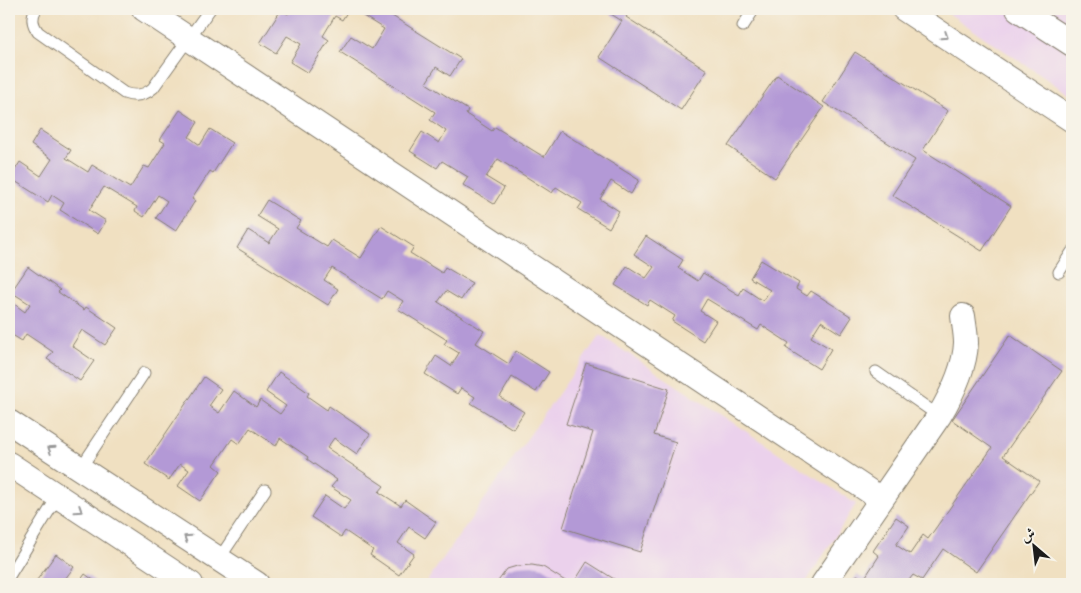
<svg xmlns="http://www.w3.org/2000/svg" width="1081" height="593" font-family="Cardo,Amiri,serif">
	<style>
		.built { fill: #ebd1ec }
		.building { fill: #b399d6 }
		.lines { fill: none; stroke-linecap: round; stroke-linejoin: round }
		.service-casing { stroke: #867e6e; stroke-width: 13 }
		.minor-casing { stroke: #867e6e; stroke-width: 26 }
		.service { stroke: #fff; stroke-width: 11 }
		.minor { stroke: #fff; stroke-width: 24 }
		.oneway { stroke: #999 }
	</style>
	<rect width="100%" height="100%" fill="#f7f3e8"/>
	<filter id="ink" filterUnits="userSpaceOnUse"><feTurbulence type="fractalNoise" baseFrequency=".02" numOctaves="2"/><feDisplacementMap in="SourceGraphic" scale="10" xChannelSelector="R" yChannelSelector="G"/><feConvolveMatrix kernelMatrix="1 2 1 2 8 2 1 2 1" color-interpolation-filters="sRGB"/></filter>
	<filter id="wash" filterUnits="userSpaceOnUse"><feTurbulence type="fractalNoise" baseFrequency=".0096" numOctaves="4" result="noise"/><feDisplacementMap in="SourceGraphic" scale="20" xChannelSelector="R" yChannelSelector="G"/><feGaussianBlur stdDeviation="1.12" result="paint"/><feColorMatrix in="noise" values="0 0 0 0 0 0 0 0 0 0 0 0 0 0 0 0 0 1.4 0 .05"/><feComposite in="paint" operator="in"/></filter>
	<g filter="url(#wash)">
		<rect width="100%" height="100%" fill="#f0e0c1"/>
		<!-- built -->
		<g class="built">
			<polygon points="942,9 1072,9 1072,96"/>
			<polygon points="600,335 856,504 805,584 425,584"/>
		</g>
		<g id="blocks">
			<!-- building -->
			<g class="building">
				<polygon points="292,9 349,9 342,20 335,16 323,36 329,40 308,73 290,62 301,44 287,36 276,53 260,43 281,10 288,14"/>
				<polygon points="367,9 381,9 461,59 450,76 436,67 426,83 468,110 466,114 492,131 495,127 544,157 560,131 639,180 631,194 611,181 600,199 619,211 609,228 578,209 582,203 556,187 552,193 498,159 486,177 504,188 494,204 463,185 468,177 442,161 437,168 410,151 422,132 439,143 446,131 430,120 435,112 340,52 351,36 372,49 384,29 363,16"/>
				<polygon points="603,9 631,9 626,17 707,70 681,110 599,57 622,21"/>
				<polygon points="855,52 948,111 923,150 1011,206 982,251 892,195 915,160 823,102"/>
				<polygon points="777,75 824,107 775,178 728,146"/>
				<polygon points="180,110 198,122 189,137 200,145 210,129 232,143 213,173 210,171 192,199 195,201 176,231 156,218 167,201 158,195 144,217 135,211 137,207 104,187 89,210 106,221 98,234 60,210 64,203 52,195 48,202 10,178 20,162 41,176 52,159 31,145 40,130 71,150 66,158 88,172 92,165 130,188 144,166 149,168 165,143 160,140"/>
				<polygon points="267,200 301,221 296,228 327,247 332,240 361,258 381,226 414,247 410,253 442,273 445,267 472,283 461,300 446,291 438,302 484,331 476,343 509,364 516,351 549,372 536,392 512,377 500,397 524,412 513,429 471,403 475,397 461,388 457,394 425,374 436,356 451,366 459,353 444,344 447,340 398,309 403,301 387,291 382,299 332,268 324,280 338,289 328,305 237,248 248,230 269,243 278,229 257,216"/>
				<polygon points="646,236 683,260 678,268 698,281 703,273 739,295 743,288 763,301 770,290 750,278 761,260 799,283 796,289 807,296 811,291 852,317 841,334 821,321 811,337 831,349 819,369 786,348 789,343 761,325 758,330 707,299 700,311 716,321 703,341 672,321 675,316 650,300 647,305 615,285 627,266 646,278 654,267 634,254"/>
				<polygon points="28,267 60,290 58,292 84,310 86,307 117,328 105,345 82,330 72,346 94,361 80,381 47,359 53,352 26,334 22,341 9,333 9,300 25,312 30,304 11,292"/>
				<polygon points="1010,335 1062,371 1003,456 1039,481 976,572 943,549 922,580 913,575 906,584 850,584 857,575 864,579 879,556 873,551 896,517 909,526 896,545 910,554 923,535 928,539 992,448 952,420"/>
				<polygon points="586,363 669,389 654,435 676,442 640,552 563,528 593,432 566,424"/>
				<polygon points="279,372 309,393 307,396 327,410 329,406 370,434 357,454 334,438 327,448 384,486 379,492 401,506 405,500 436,522 425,538 409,527 398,543 414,554 399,575 370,555 373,550 345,531 341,537 311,517 325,496 344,509 351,500 331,487 337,480 307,459 308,457 280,438 276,446 250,428 239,444 232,439 214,465 221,471 200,501 178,486 189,470 180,464 169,480 145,464 204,377 221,389 209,406 219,413 234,391 256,407 260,400 280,414 286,406 266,392"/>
				<polygon points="56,554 74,567 62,583 64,584 34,584"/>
				<polygon points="587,562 622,584 581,584 575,581"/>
				<polygon points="532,565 543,567 570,584 496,584 507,569 517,566"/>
				<polygon points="85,574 99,584 78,584"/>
			</g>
		</g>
	</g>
	<g filter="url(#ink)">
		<use href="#blocks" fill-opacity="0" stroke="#867e6e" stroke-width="1"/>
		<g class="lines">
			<!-- service casing -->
			<g class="service-casing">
				<g id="service">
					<path d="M36,9c-5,8 -4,15 2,23l86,61c11,4 20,3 29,-5l57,-79"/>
					<polyline points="743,26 754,9"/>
					<polyline points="1059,272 1072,252"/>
					<polyline points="876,372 939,416"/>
					<polyline points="80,469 144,373"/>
					<polyline points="219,559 265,490"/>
					<polyline points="9,576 58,496"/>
				</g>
			</g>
			<!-- minor casing -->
			<g class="minor-casing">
				<g id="minor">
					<polyline points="144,9 881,499"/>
					<polyline points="904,9 1072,120"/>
					<polyline points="1018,9 1072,44"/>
					<polyline points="9,422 257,584"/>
					<polyline points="9,464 191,584"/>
					<path d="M823,584l116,-168c12,-20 26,-48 27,-73 0,-9 -2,-18 -3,-27"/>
				</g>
			</g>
			<!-- service -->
			<use href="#service" class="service"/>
			<!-- minor -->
			<use href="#minor" class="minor"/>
		</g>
		<!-- one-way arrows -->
		<defs><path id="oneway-chevron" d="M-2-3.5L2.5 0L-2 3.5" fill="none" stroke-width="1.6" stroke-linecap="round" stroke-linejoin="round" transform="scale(1.25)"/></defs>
		<g class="oneway">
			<use href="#oneway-chevron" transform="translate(945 36) rotate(33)"/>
			<use href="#oneway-chevron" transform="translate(51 449) rotate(-147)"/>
			<use href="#oneway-chevron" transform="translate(79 510) rotate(33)"/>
			<use href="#oneway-chevron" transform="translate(187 538) rotate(-147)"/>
		</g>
	</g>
	<!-- margin -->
	<rect width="1081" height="593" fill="none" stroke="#f7f3e8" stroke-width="30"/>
	<!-- north arrow -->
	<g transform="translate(1034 546) rotate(332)" stroke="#f7f3e8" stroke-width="4" paint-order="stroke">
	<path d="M0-4L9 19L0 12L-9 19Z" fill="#1c1c1c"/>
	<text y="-8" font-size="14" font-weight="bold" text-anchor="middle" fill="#1c1c1c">ش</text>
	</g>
</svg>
